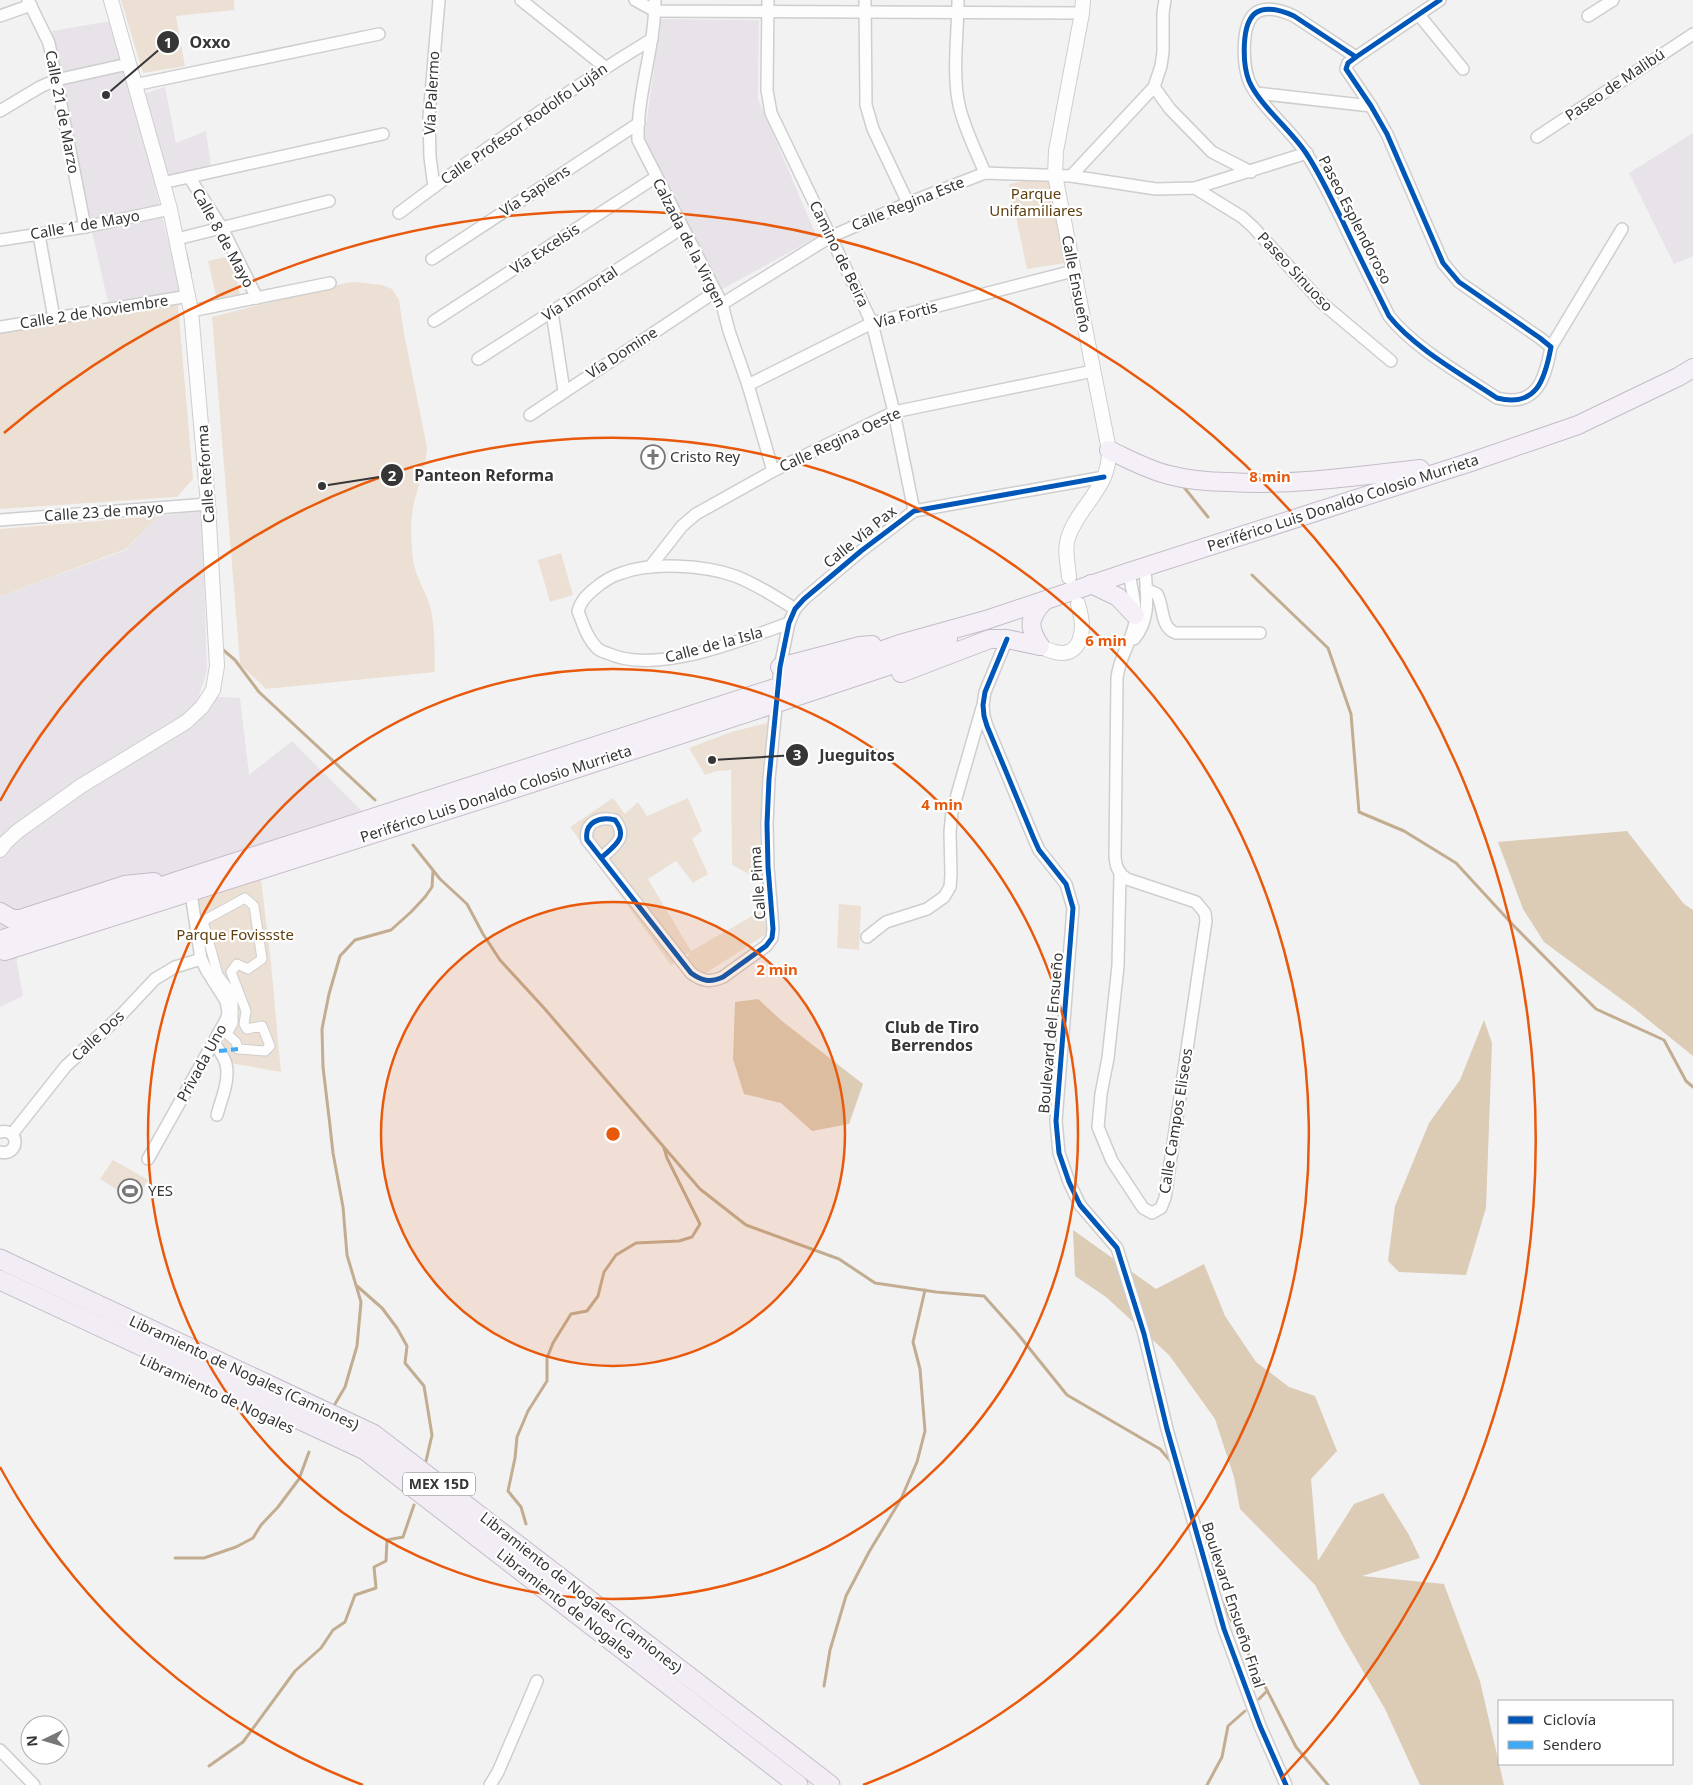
<svg xmlns="http://www.w3.org/2000/svg" width="1693" height="1785" font-family="'Noto Sans',sans-serif">
	<style>
		.built { fill: #e7e3e9 }
		.green { fill: #ebe0d3 }
		.forest { fill: #dccbb5 }
		.lines { fill: none; stroke-linecap: round; stroke-linejoin: round }
		.stream { stroke: #c2ad91; stroke-width: 3 }
		.pedestrian-casing { stroke: #cfcecf; stroke-width: 11 }
		.minor-casing { stroke: #cfcecf; stroke-width: 14 }
		.tertiary-casing { stroke: #cfcecf; stroke-width: 16 }
		.primary-casing { stroke: #c4bcc8; stroke-width: 20 }
		.trunk-casing { stroke: #c4bcc8; stroke-width: 21 }
		.pedestrian { stroke: #fdfdfd; stroke-width: 9 }
		.minor { stroke: #fdfdfd; stroke-width: 11 }
		.tertiary { stroke: #fdfdfd; stroke-width: 14 }
		.primary { stroke: #f5f0f7; stroke-width: 18 }
		.trunk { stroke: #f2ecf5; stroke-width: 19 }
		.quiet { stroke: #3fa9f5; stroke-width: 4; stroke-dasharray: 8 4; stroke-linecap: butt }
		.cycleway-casing { stroke: #fff; stroke-width: 8 }
		.cycleway { stroke: #0057b8; stroke-width: 5 }
		.ring { fill: none; stroke: #e8590c; stroke-width: 2.5 }
		.labels { text-anchor: middle; stroke-width: 4.5; stroke-linejoin: round; paint-order: stroke }
		.shield { fill: #fff; stroke: #737273; stroke-width: 1 }
		.shield-label { font-size: 14px; font-weight: bold; fill: #373637 }
		.street-label { font-size: 15px; fill: #373637; stroke: #fff }
		.park-label { font-size: 15px; fill: #5f3f0d; stroke: #fff }
		.poi-label { font-size: 15px; fill: #373637; stroke: #fff; text-anchor: start }
		.neighbourhood-label { font-size: 16px; font-weight: bold; fill: #373637; stroke: #fff }
		.centre { fill: #e8590c; stroke: #fff; stroke-width: 2.5 }
		.ring-label { font-size: 15px; text-anchor: middle; font-weight: bold; fill: #e8590c; stroke: #fff; stroke-width: 4.5; stroke-linejoin: round; paint-order: stroke }
		.leader { fill: none; stroke: #373637; stroke-width: 2 }
		.callout-dot { fill: #373637; stroke: #fff; stroke-width: 2 }
		.mark-label { font-size: 15px; text-anchor: middle; font-weight: bold; fill: #fff }
		.callout-label { font-size: 16px; text-anchor: middle; font-weight: bold; fill: #373637; stroke: #fff; stroke-width: 4.5; stroke-linejoin: round; paint-order: stroke }
	</style>
	<rect width="100%" height="100%" fill="#f3f2f3"/>
	<!-- built -->
	<g class="built">
		<polygon points="122,19 144,94 165,87 176,143 206,131 211,167 155,186 180,291 108,302 89,219 64,85 52,31"/>
		<polygon points="661,19 759,20 758,99 817,237 721,290 644,139"/>
		<polygon points="1693,133 1693,256 1674,264 1629,173"/>
		<polygon points="202,511 207,671 199,696 240,698 249,775 292,741 364,813 183,875 120,878 15,913 17,963 23,996 0,1007 0,596 126,550 158,516"/>
	</g>
	<!-- green -->
	<g class="green">
		<polygon points="121,0 234,0 234,10 176,16 185,66 143,73"/>
		<polygon points="1054,175 1071,262 1027,269 1009,184"/>
		<polygon points="231,256 240,295 217,300 208,261"/>
		<path d="M356,282l26,3 10,4 7,11 4,28 24,119c-1,17 -6,29 -10,45 -6,18 -7,38 -5,57 1,22 8,31 16,51 8,22 6,48 7,72l-169,17 -26,-25 -28,-347 134,-34z"/>
		<polygon points="178,305 193,479 177,497 0,509 0,333"/>
		<polygon points="158,516 126,549 0,596 0,529"/>
		<polygon points="561,553 573,595 550,602 538,560"/>
		<polygon points="767,723 765,771 757,878 732,865 731,770 717,771 705,775 689,748 731,732"/>
		<polygon points="613,798 625,814 638,802 647,816 688,798 702,831 692,839 708,874 693,883 676,861 648,879 691,951 761,911 768,933 700,977 687,958 690,952 671,965 570,827"/>
		<polygon points="261,880 270,953 281,1072 230,1063 217,1043 229,999 204,949 198,898"/>
		<polygon points="839,904 861,906 859,950 837,948"/>
		<polygon points="113,1160 148,1180 135,1201 100,1179"/>
	</g>
	<!-- forest -->
	<g class="forest">
		<polygon points="1627,831 1684,904 1693,910 1693,1056 1636,1010 1544,942 1523,909 1498,842"/>
		<polygon points="758,999 782,1021 863,1084 849,1124 812,1131 781,1103 744,1094 733,1059 735,1002"/>
		<polygon points="1484,1020 1492,1043 1486,1208 1466,1275 1399,1272 1388,1261 1395,1206 1429,1123 1460,1080"/>
		<polygon points="1073,1230 1156,1289 1204,1264 1225,1316 1256,1362 1289,1387 1315,1396 1337,1451 1311,1479 1318,1561 1354,1504 1383,1493 1409,1535 1420,1558 1362,1576 1444,1584 1480,1681 1504,1785 1420,1785 1385,1709 1342,1635 1315,1585 1240,1509 1234,1477 1215,1419 1169,1355 1106,1297 1075,1276"/>
	</g>
	<g class="lines">
		<!-- stream -->
		<g class="stream">
			<polyline points="186,254 190,273"/>
			<polyline points="1183,486 1208,517"/>
			<polyline points="1252,575 1328,648 1351,714 1359,812 1404,831 1456,863 1513,925 1596,1009 1664,1040 1686,1081 1693,1087"/>
			<polyline points="221,648 235,660 259,692 375,800"/>
			<polyline points="413,845 440,879 467,904 483,934 500,960 544,1008 700,1189 746,1225 839,1259 875,1283 936,1292 984,1296 1017,1333 1067,1395 1160,1449 1172,1463"/>
			<polyline points="357,1286 382,1308 397,1328 407,1346 405,1363 424,1386 432,1435 426,1461"/>
			<polyline points="335,1404 345,1387 357,1346 361,1302 347,1255 343,1207 333,1153 330,1126 323,1067 322,1029 329,994 340,956 355,940 391,930 411,912 425,897 432,887 433,871"/>
			<polyline points="526,1524 521,1507 508,1491 515,1458 517,1437 528,1411 547,1381 547,1358 553,1343 571,1314 587,1311 598,1296 604,1272 616,1255 636,1243 679,1241 692,1237 700,1224 667,1158 664,1148"/>
			<polyline points="1204,1540 1212,1565"/>
			<polyline points="175,1558 204,1558 236,1547 253,1538 261,1525 278,1507 299,1479 309,1452"/>
			<polyline points="1220,1598 1296,1747 1328,1785"/>
			<polyline points="824,1686 830,1650 846,1596 869,1552 901,1499 917,1462 925,1431 920,1369 913,1342 925,1290"/>
			<polyline points="1259,1699 1267,1691"/>
			<polyline points="209,1766 243,1742 295,1671 321,1648 333,1630 345,1622 355,1595 376,1588 374,1567 386,1561 387,1540 403,1537 414,1505"/>
			<polyline points="1207,1785 1222,1757 1228,1726 1245,1711"/>
		</g>
		<!-- pedestrian casing -->
		<g class="pedestrian-casing">
			<polygon id="pedestrian" points="245,898 254,906 262,959 248,969 237,964 231,972 246,1011 244,1024 247,1029 262,1026 270,1046 265,1051 238,1049 236,1042 227,1034 233,1023 233,995 218,975 203,921"/>
		</g>
		<!-- minor casing -->
		<g class="minor-casing">
			<g id="minor">
				<polyline points="28,0 49,43 85,227"/>
				<polyline points="521,0 605,67"/>
				<polyline points="635,0 655,11 1082,13"/>
				<path d="M655,0c0,47 -18,93 -17,140l84,164 7,27 19,54 25,86"/>
				<polyline points="768,0 767,90 771,113 872,323 894,412 914,511"/>
				<polyline points="865,0 866,105 873,129 908,203"/>
				<path d="M958,0c0,32 -6,74 1,105 5,23 17,46 26,68"/>
				<polyline points="1419,15 1463,69"/>
				<polyline points="0,16 31,5"/>
				<polyline points="1588,16 1613,0"/>
				<path d="M1356,57l-62,-41c-11,-5 -26,-10 -37,-4 -17,10 -14,54 -8,69 11,25 41,48 57,72 14,21 25,45 36,67 15,32 31,64 47,96 25,32 74,59 108,82 40,10 48,-19 54,-51l-11,-9 -81,-56 -16,-19 -56,-129 -16,-28 -25,-37 2,-6 8,-6 84,-57"/>
				<polyline points="134,85 379,34"/>
				<polyline points="1154,87 1170,109 1212,152 1251,172"/>
				<polyline points="1256,93 1371,106"/>
				<polyline points="0,111 40,87 56,80 128,64"/>
				<polyline points="1537,137 1693,34"/>
				<polyline points="1071,176 1154,87 1161,66 1163,52 1163,13 1165,0"/>
				<polyline points="189,177 222,228 257,298"/>
				<polyline points="162,183 383,134"/>
				<polyline points="434,187 430,157 429,117 439,0"/>
				<polyline points="1195,188 1307,153"/>
				<path d="M399,213c81,-61 166,-121 253,-174"/>
				<polyline points="39,235 54,318"/>
				<polyline points="177,239 329,201"/>
				<polyline points="0,240 85,227 170,209"/>
				<polyline points="432,259 639,123"/>
				<polyline points="722,304 830,237 908,203 985,173 1071,176 1156,189 1195,188 1242,217 1253,227 1322,303 1391,361"/>
				<polyline points="191,311 330,283"/>
				<polyline points="552,312 564,391"/>
				<polyline points="434,321 656,177"/>
				<polyline points="0,327 189,296"/>
				<polyline points="1551,347 1622,229"/>
				<polyline points="478,359 682,228"/>
				<polyline points="748,385 872,323 1073,271"/>
				<polyline points="530,415 715,292"/>
				<polyline points="0,520 208,504"/>
				<polyline points="650,567 682,526 696,514 773,471 894,412 1093,371"/>
				<path d="M1146,589l11,5c7,12 3,34 19,39h84"/>
				<path d="M789,623c-48,17 -133,53 -182,30 -3,-1 -7,-2 -10,-5 -10,-10 -14,-24 -19,-37 3,-10 7,-14 15,-21 8,-7 18,-14 29,-17 30,-11 83,-8 113,3 21,8 41,21 60,33"/>
				<polyline points="1007,639 985,692 983,705 984,716 987,726 1034,839 1039,850 1066,884 1073,908 1056,1121 1059,1153 1069,1182 1080,1205 1117,1248 1144,1334 1167,1429 1224,1629 1260,1726 1286,1785"/>
				<path d="M1134,639c18,-21 12,-47 11,-72"/>
				<path d="M601,858c13,-12 28,-20 14,-38 -15,-4 -31,2 -28,20l104,133c11,8 19,10 32,4l43,-31 6,-8 1,-9 -5,-62 -1,-43 2,-45 11,-112 9,-44 6,-14 9,-10 57,-48 53,-40 190,-34"/>
				<path d="M1120,875l-2,91 -10,92 -7,36 -3,33 14,34 31,47 9,5 9,-5 4,-10 41,-277 -1,-8 -9,-11 -69,-23c-9,-6 -11,-12 -12,-22l2,-179c2,-21 15,-37 18,-56 2,-16 -4,-34 -6,-50"/>
				<polyline points="867,937 886,922 927,909 944,897 950,887 951,875 950,832 952,812 982,708"/>
				<path d="M214,1043c4,6 10,13 12,21 4,16 -5,36 -9,51"/>
				<path d="M0,1132c21,-4 19,25 0,20"/>
				<polyline points="12,1134 66,1066 122,1014 155,979 175,967 201,959"/>
				<polyline points="148,1159 227,1018 228,1012 226,1001 207,971 201,959 190,887"/>
				<polyline points="0,1750 34,1785"/>
				<polyline points="490,1785 498,1772 537,1681"/>
			</g>
		</g>
		<!-- tertiary casing -->
		<g class="tertiary-casing">
			<g id="tertiary">
				<path d="M1069,577c-1,-13 -5,-27 -1,-39 7,-23 27,-40 36,-61 4,-9 5,-18 5,-27l-54,-275 1,-24 26,-138 1,-13"/>
				<path d="M1040,646c22,12 40,10 42,-19 0,-7 -2,-16 -4,-23"/>
				<polyline points="0,850 6,842 18,831 81,786 186,722 202,707 213,690 217,666 208,504 191,311 170,209 111,0"/>
			</g>
		</g>
		<!-- primary casing -->
		<g class="primary-casing">
			<g id="primary">
				<path d="M1109,450c19,9 39,20 60,25 19,5 40,7 60,7 64,4 127,-6 191,-13"/>
				<polyline points="1091,584 1118,597 1135,615"/>
				<path d="M1040,646c-13,-20 -11,-28 4,-45"/>
				<polyline points="780,667 860,646 872,645"/>
				<polyline points="901,673 990,639 1007,639 1040,646"/>
				<polyline points="0,912 12,919 20,919 125,885 154,882"/>
				<polyline points="0,940 177,881 778,687 900,644 986,620 1129,572 1468,463 1578,425 1678,377 1693,368"/>
				<polyline points="0,950 5,951 517,788 777,703 906,660 948,639"/>
			</g>
		</g>
		<!-- trunk casing -->
		<g class="trunk-casing">
			<g id="trunk">
				<polyline points="0,1259 373,1434 830,1785"/>
				<polyline points="0,1280 365,1450 798,1785"/>
			</g>
		</g>
		<!-- pedestrian -->
		<use href="#pedestrian" class="pedestrian"/>
		<!-- minor -->
		<use href="#minor" class="minor"/>
		<!-- tertiary -->
		<use href="#tertiary" class="tertiary"/>
		<!-- primary -->
		<use href="#primary" class="primary"/>
		<!-- trunk -->
		<use href="#trunk" class="trunk"/>
		<!-- quiet -->
		<polyline class="quiet" points="219,1051 238,1049"/>
		<!-- cycleway casing -->
		<g class="cycleway-casing">
			<g id="cycleway">
				<path d="M1356,57l-62,-41c-11,-5 -26,-10 -37,-4 -17,10 -14,54 -8,69 11,25 41,48 57,72 14,21 25,45 36,67 15,32 31,64 47,96 25,32 74,59 108,82 40,10 48,-19 54,-51l-11,-9 -81,-56 -16,-19 -56,-129 -16,-28 -25,-37 2,-6 8,-6 84,-57"/>
				<polyline points="1007,639 985,692 983,705 984,716 987,726 1034,839 1039,850 1066,884 1073,908 1056,1121 1059,1153 1069,1182 1080,1205 1117,1248 1144,1334 1167,1429 1224,1629 1260,1726 1286,1785"/>
				<path d="M601,858c13,-12 28,-20 14,-38 -15,-4 -31,2 -28,20l104,133c11,8 19,10 32,4l43,-31 6,-8 1,-9 -5,-62 -1,-43 2,-45 11,-112 9,-44 6,-14 9,-10 57,-48 53,-40 190,-34"/>
			</g>
		</g>
		<!-- cycleway -->
		<use href="#cycleway" class="cycleway"/>
	</g>
	<!-- distance rings -->
	<circle cx="613" cy="1134" r="232" fill="#e8590c" fill-opacity=".12"/>
	<g class="ring">
		<circle cx="613" cy="1134" r="232"/>
		<circle cx="613" cy="1134" r="465"/>
		<path d="M363 1785A697 697 0 0 1 0 1467M0 801A697 697 0 1 1 863 1785"/>
		<path d="M4 433A929 929 0 0 1 1281 1779"/>
	</g>
	<!-- icons -->
	<defs>
		<g id="church-ring" transform="scale(1.25)"><circle r="9.5" fill="#fff" stroke="#797879" stroke-width="1.5"/><path d="M-1.2-6h2.4v3.5h3.3v2.4h-3.3V6h-2.4V-.1h-3.3v-2.4h3.3Z" fill="#797879"/></g>
		<g id="stadium-ring" transform="scale(1.25)"><circle r="9.5" fill="#fff" stroke="#797879" stroke-width="1.5"/><path d="M0-5a6.5 5 0 1 0 0 10a6.5 5 0 1 0 0-10ZM-3.5-1.8h7v3.6h-7Z" fill="#797879"/></g>
	</defs>
	<g fill-rule="evenodd">
		<use href="#church-ring" x="653" y="457"/>
		<use href="#stadium-ring" x="130" y="1191"/>
	</g>
	<g class="labels">
		<!-- shield labels -->
		<rect class="shield" x="403" y="1472.5" width="72" height="23" rx="4"/>
		<g class="shield-label">
			<text x="439" y="1489">MEX 15D</text>
		</g>
		<!-- street labels -->
		<g class="street-label">
			<text transform="translate(1615 85) rotate(-34)" y="5">Paseo de Malibú</text>
			<text transform="translate(432 93) rotate(-87)" y="5">Vía Palermo</text>
			<text transform="translate(62 112) rotate(79)" y="5">Calle 21 de Marzo</text>
			<text transform="translate(524 124) rotate(-35)" y="5">Calle Profesor Rodolfo Luján</text>
			<text transform="translate(535 191) rotate(-33)" y="5">Vía Sapiens</text>
			<text transform="translate(908 204) rotate(-22)" y="5">Calle Regina Este</text>
			<text transform="translate(1355 220) rotate(63)" y="5">Paseo Esplendoroso</text>
			<text transform="translate(85 225) rotate(-10)" y="5">Calle 1 de Mayo</text>
			<text transform="translate(223 238) rotate(61)" y="5">Calle 8 de Mayo</text>
			<text transform="translate(689 243) rotate(63)" y="5">Calzada de la Virgen</text>
			<text transform="translate(545 249) rotate(-33)" y="5">Vía Excelsis</text>
			<text transform="translate(839 254) rotate(64)" y="5">Camino de Beira</text>
			<text transform="translate(1295 272) rotate(47)" y="5">Paseo Sinuoso</text>
			<text transform="translate(1076 284) rotate(79)" y="5">Calle Ensueño</text>
			<text transform="translate(580 294) rotate(-33)" y="5">Vía Inmortal</text>
			<text transform="translate(94 312) rotate(-9)" y="5">Calle 2 de Noviembre</text>
			<text transform="translate(906 315) rotate(-15)" y="5">Vía Fortis</text>
			<text transform="translate(622 353) rotate(-33)" y="5">Vía Domine</text>
			<text transform="translate(840 440) rotate(-25)" y="5">Calle Regina Oeste</text>
			<text transform="translate(206 474) rotate(-94)" y="5">Calle Reforma</text>
			<text transform="translate(1343 503) rotate(-18)" y="5">Periférico Luis Donaldo Colosio Murrieta</text>
			<text transform="translate(104 512) rotate(-4)" y="5">Calle 23 de mayo</text>
			<text transform="translate(860 537) rotate(-39)" y="5">Calle Vía Pax</text>
			<text transform="translate(714 645) rotate(-15)" y="5">Calle de la Isla</text>
			<text transform="translate(496 794) rotate(-18)" y="5">Periférico Luis Donaldo Colosio Murrieta</text>
			<text transform="translate(758 883) rotate(-94)" y="5">Calle Pima</text>
			<text transform="translate(1051 1033) rotate(-85)" y="5">Boulevard del Ensueño</text>
			<text transform="translate(98 1036) rotate(-43)" y="5">Calle Dos</text>
			<text transform="translate(202 1063) rotate(-61)" y="5">Privada Uno</text>
			<text transform="translate(1176 1121) rotate(-81)" y="5">Calle Campos Eliseos</text>
			<text transform="translate(244 1373) rotate(25)" y="5">Libramiento de Nogales (Camiones)</text>
			<text transform="translate(217 1394) rotate(25)" y="5">Libramiento de Nogales</text>
			<text transform="translate(581 1593) rotate(38)" y="5">Libramiento de Nogales (Camiones)</text>
			<text transform="translate(565 1604) rotate(38)" y="5">Libramiento de Nogales</text>
			<text transform="translate(1233 1605) rotate(72)" y="5">Boulevard Ensueño Final</text>
		</g>
		<!-- park labels -->
		<g class="park-label">
			<text x="1036" y="199">Parque<tspan x="1036" dy="17">Unifamiliares</tspan></text>
			<text x="235" y="940">Parque Fovissste</text>
		</g>
		<!-- poi labels -->
		<g class="poi-label">
			<text x="670" y="462">Cristo Rey</text>
			<text x="148" y="1196">YES</text>
		</g>
		<!-- neighbourhood labels -->
		<g class="neighbourhood-label">
			<text x="932" y="1033">Club de Tiro<tspan x="932" dy="18">Berrendos</tspan></text>
		</g>
	</g>
	<circle cx="613" cy="1134" r="8" class="centre"/>
	<g class="ring-label">
		<text x="1270" y="482">8 min</text>
		<text x="1106" y="646">6 min</text>
		<text x="942" y="810">4 min</text>
		<text x="777" y="975">2 min</text>
	</g>
	<!-- callouts -->
	<path class="leader" d="M106 95L168 42M322 486L392 475M712 760L797 755"/>
	<g class="callout-dot">
		<circle cx="106" cy="95" r="5"/>
		<circle cx="322" cy="486" r="5"/>
		<circle cx="712" cy="760" r="5"/>
		<circle cx="168" cy="42" r="12"/>
		<circle cx="392" cy="475" r="12"/>
		<circle cx="797" cy="755" r="12"/>
	</g>
	<g class="mark-label">
		<text x="168" y="48">1</text>
		<text x="392" y="481">2</text>
		<text x="797" y="760">3</text>
	</g>
	<g class="callout-label">
		<text x="210" y="48">Oxxo</text>
		<text x="484" y="481">Panteon Reforma</text>
		<text x="857" y="761">Jueguitos</text>
	</g>
	<!-- legend -->
	<rect x="1498" y="1700" width="175" height="65" fill="#ffffff" stroke="#afafaf"/>
	<rect x="1508" y="1716" width="25" height="8" fill="#0057b8" stroke="#afafaf"/>
	<text x="1543" y="1725" font-size="15" fill="#373637">Ciclovía</text>
	<rect x="1508" y="1741" width="25" height="8" fill="#3fa9f5" stroke="#afafaf"/>
	<text x="1543" y="1750" font-size="15" fill="#373637">Sendero</text>
	<!-- north arrow -->
	<g transform="translate(45 1740) rotate(265)"><circle r="24" fill="#ffffff" stroke="#afafaf"/>
	<path d="M0-4L9 19L0 12L-9 19Z" fill="#797879"/>
	<text y="-8" font-size="14" font-weight="bold" text-anchor="middle" fill="#373637">N</text>
	</g>
</svg>
